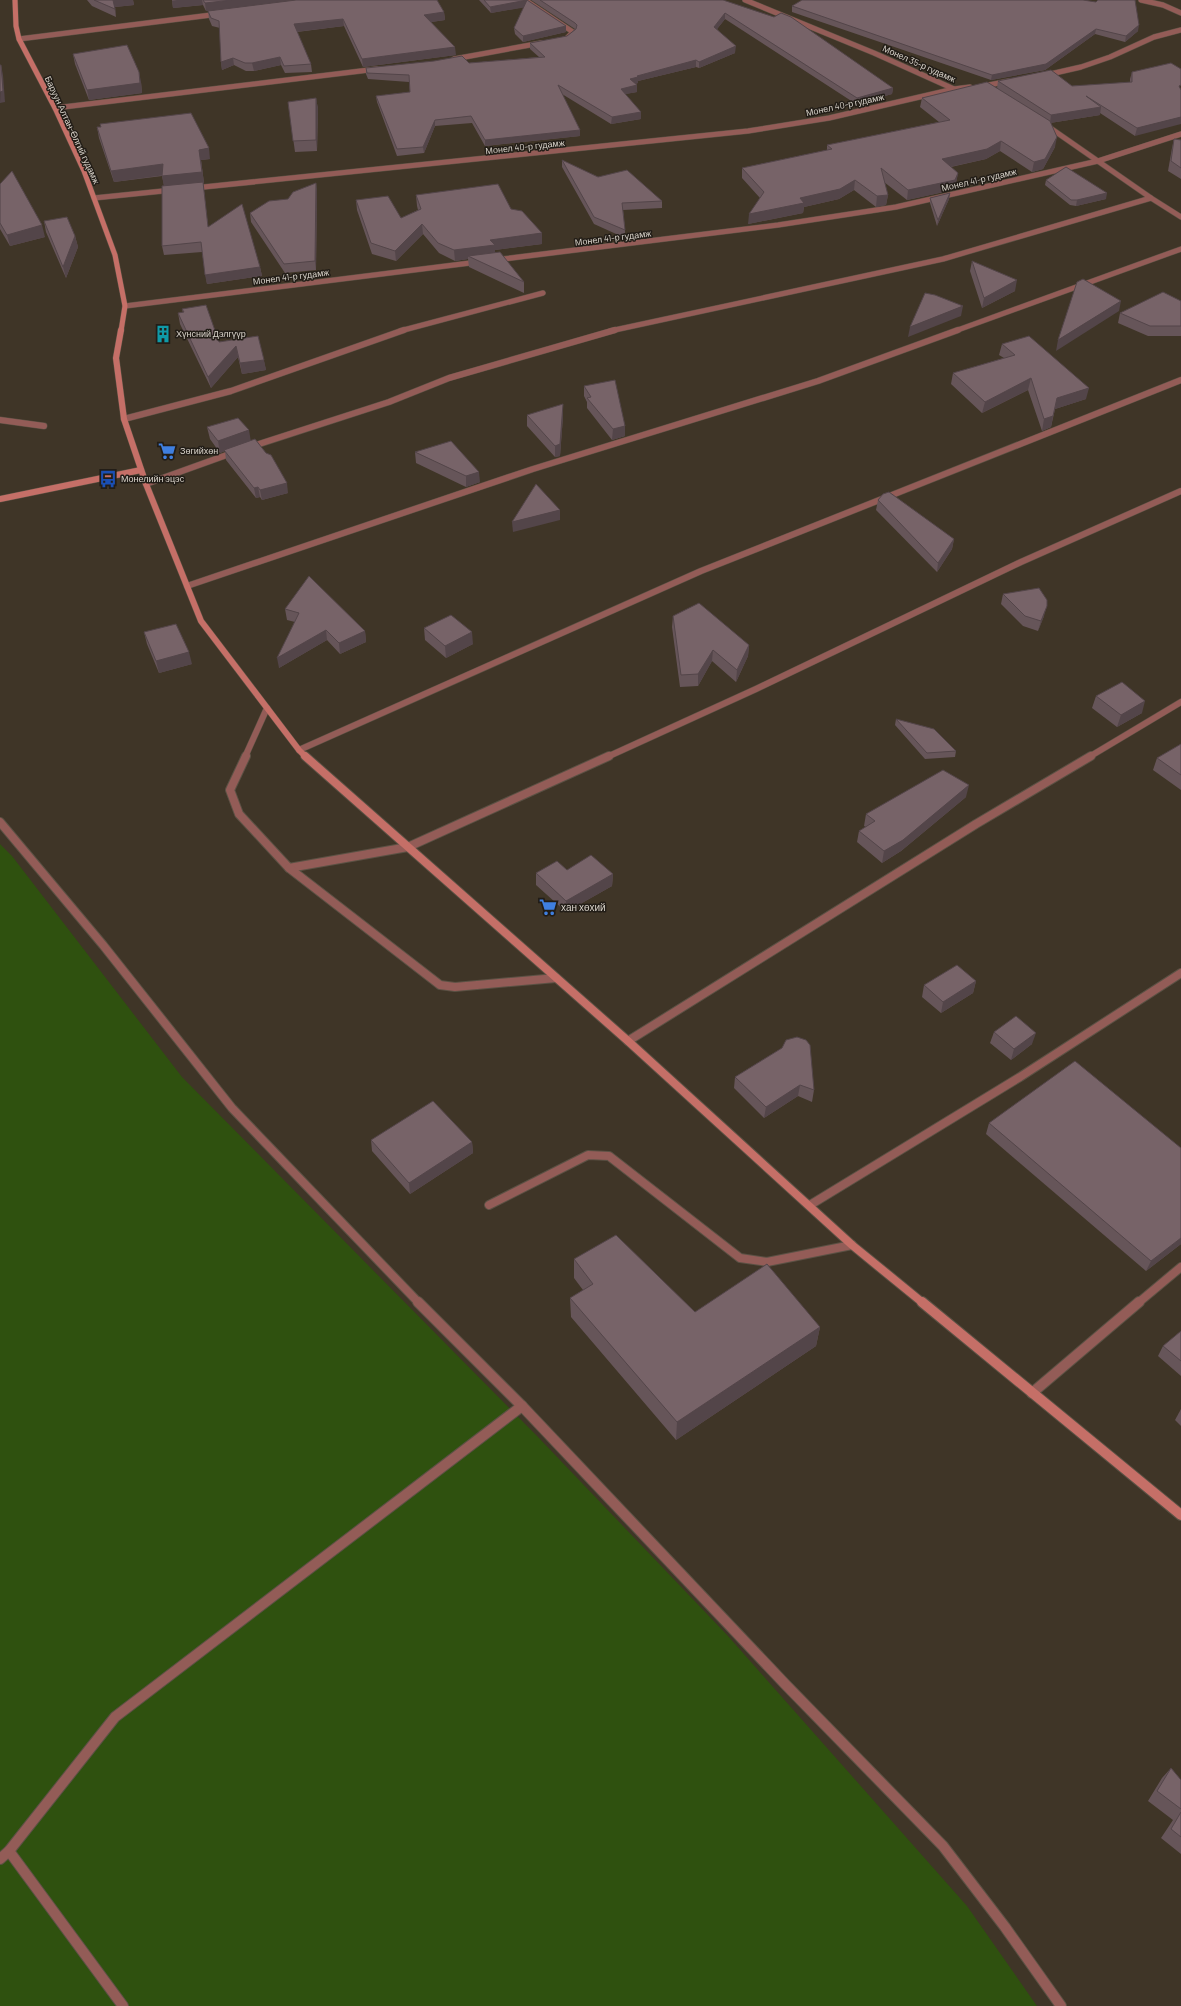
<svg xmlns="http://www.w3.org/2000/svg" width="1181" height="2006" font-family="Barlow,sans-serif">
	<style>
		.green { fill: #2f510f }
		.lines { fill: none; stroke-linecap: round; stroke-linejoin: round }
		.lane-far2-casing { stroke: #5b5144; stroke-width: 7 }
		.lane-far1-casing { stroke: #5b5144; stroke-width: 10 }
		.lane-casing { stroke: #5b5144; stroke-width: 12 }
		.street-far3-casing { stroke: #5b5144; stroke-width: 6 }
		.street-far2-casing { stroke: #5b5144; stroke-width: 7 }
		.street-far1-casing { stroke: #5b5144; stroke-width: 10 }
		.street-casing { stroke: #5b5144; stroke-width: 12 }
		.secondary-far3-casing { stroke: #5b5144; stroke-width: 6 }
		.secondary-far2-casing { stroke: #5b5144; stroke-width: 7 }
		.secondary-far1-casing { stroke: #5b5144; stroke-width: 10 }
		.secondary-casing { stroke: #5b5144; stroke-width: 12 }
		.lane-far2 { stroke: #935c57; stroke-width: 6 }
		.lane-far1 { stroke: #935c57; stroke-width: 8 }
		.lane { stroke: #935c57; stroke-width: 10 }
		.street-far3 { stroke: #935c57; stroke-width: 5 }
		.street-far2 { stroke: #935c57; stroke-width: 6 }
		.street-far1 { stroke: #935c57; stroke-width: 8 }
		.street { stroke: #935c57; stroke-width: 10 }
		.secondary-far3 { stroke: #c56f67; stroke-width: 5 }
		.secondary-far2 { stroke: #c56f67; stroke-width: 6 }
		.secondary-far1 { stroke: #c56f67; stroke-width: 8 }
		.secondary { stroke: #c56f67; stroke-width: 10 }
		.wall { fill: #665559 }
		.shaded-wall { fill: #534549 }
		.building { fill: #776368; stroke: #534549 }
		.labels { text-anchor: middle; stroke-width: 3; stroke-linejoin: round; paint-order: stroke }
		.far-street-label { font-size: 9px; fill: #d8d2c9; stroke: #221d17 }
		.far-poi-label { font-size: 9px; fill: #d8d2c9; stroke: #221d17; text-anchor: start }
		.poi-label { font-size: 10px; fill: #d8d2c9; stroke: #221d17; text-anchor: start }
	</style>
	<rect width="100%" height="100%" fill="#3f3527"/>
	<!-- green -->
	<polygon class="green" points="0,844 12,856 182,1077 538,1437 728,1636 967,1906 1037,2006 0,2006"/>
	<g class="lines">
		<!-- lane-far2 casing -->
		<g class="lane-far2-casing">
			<g id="lane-far2">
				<polyline points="0,420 44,426"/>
				<polyline points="245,757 267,708"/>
			</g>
		</g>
		<!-- lane-far1 casing -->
		<g class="lane-far1-casing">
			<g id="lane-far1">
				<polyline points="246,756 230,790 239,814 289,868 408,847"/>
				<polyline points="0,822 103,945 232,1108 419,1303"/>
				<polyline points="289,868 440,985 455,987 556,978"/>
				<polyline points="489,1205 588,1155 609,1156 740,1258 767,1262 852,1245"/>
			</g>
		</g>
		<!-- lane casing -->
		<g class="lane-casing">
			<g id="lane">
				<polyline points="418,1302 522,1406 786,1685 943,1846 1005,1927 1061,2006"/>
				<polyline points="9,1851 123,2006"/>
				<polyline points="0,1859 9,1851 115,1717 522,1406"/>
			</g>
		</g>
		<!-- street-far3 casing -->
		<g class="street-far3-casing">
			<g id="street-far3">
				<polyline points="525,0 573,32 566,39"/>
				<polyline points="745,0 874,53 954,89 970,87"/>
				<polyline points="1141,0 1163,5 1181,13"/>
				<polyline points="19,39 219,14"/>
				<polyline points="454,59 541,43"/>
				<polyline points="1046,75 1081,67 1110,57 1154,37 1181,30"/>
				<polyline points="984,86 1009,81"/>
				<polyline points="55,108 377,69"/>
				<polyline points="194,188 748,131 829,118 954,89"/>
				<polyline points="94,198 173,190"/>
				<polyline points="1151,198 1181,217"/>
				<polyline points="495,260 778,225 896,207 1098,161 1181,134"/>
				<polyline points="125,306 478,262"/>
				<polyline points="400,331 543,293"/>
				<polyline points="610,331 943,259 1151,198 1046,125"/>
				<polyline points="955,331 1181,249"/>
			</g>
		</g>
		<!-- street-far2 casing -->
		<g class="street-far2-casing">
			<g id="street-far2">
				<polyline points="124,419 231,391 404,330"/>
				<polyline points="250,447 389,402 449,378 615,330"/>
				<polyline points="146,484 235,452"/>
				<polyline points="187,586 533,469 818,381 958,330"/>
				<polyline points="299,750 701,571 1181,380"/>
				<polyline points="607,757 756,689 1021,562 1181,491"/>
				<polyline points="1089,757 1181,702"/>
			</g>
		</g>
		<!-- street-far1 casing -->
		<g class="street-far1-casing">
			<g id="street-far1">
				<polyline points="408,847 609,756"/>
				<polyline points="628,1041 976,824 1091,756"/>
				<polyline points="810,1205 1020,1077 1181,973"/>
				<polyline points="1138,1303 1181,1267"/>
			</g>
		</g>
		<!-- street casing -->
		<g class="street-casing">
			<polyline id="street" points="1032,1393 1139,1302"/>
		</g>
		<!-- secondary-far3 casing -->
		<g class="secondary-far3-casing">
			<polyline id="secondary-far3" points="15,0 16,26 19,39 55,108 84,171 115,255 125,306 121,331"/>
		</g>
		<!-- secondary-far2 casing -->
		<g class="secondary-far2-casing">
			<g id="secondary-far2">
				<polyline points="121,330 116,358 124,419 146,484 201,621 299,750 306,757"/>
				<polyline points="0,499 141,470"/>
			</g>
		</g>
		<!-- secondary-far1 casing -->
		<g class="secondary-far1-casing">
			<polyline id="secondary-far1" points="305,756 628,1041 852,1245 923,1303"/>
		</g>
		<!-- secondary casing -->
		<g class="secondary-casing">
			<polyline id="secondary" points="922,1302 1181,1515"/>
		</g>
		<!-- lane-far2 -->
		<use href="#lane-far2" class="lane-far2"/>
		<!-- lane-far1 -->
		<use href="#lane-far1" class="lane-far1"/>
		<!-- lane -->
		<use href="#lane" class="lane"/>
		<!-- street-far3 -->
		<use href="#street-far3" class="street-far3"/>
		<!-- street-far2 -->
		<use href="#street-far2" class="street-far2"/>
		<!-- street-far1 -->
		<use href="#street-far1" class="street-far1"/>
		<!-- street -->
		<use href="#street" class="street"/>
		<!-- secondary-far3 -->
		<use href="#secondary-far3" class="secondary-far3"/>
		<!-- secondary-far2 -->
		<use href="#secondary-far2" class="secondary-far2"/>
		<!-- secondary-far1 -->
		<use href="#secondary-far1" class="secondary-far1"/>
		<!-- secondary -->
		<use href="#secondary" class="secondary"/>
	</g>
	<!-- wall -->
	<g class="wall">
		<polygon points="87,0 133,0 134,5 115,7 116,17 92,6"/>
		<polygon points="172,0 293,0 206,11 203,5 173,8"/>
		<polygon points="479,0 527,0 566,32 523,42 515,34 514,28 524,7 491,13"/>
		<polygon points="531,0 723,0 893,88 892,94 856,104 725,19 717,29 735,53 699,68 696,67 638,81 638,83 635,84 637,92 625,94 641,112 641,119 611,124 562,94 580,130 580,136 485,146 472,123 435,126 424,153 397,156 377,102 376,96 410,92 409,82 368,79 366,74 366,68 469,63 539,57 530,49 530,43 567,36 575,29"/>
		<polygon points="792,6 1138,31 1125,42 1095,34 1045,70 991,80 792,12"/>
		<polygon points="208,11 444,12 445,20 431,22 456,55 363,67 344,26 297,32 311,64 312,72 285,73 281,65 254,71 246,71 234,65 222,70 221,62 220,28 212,26 209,19"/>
		<polygon points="73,54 141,82 142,93 89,100 75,64"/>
		<polygon points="1171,63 1135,136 1100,113 1100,115 1050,123 1055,147 1043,169 1032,172 1000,151 986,159 951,167 958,173 956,183 953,190 907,200 884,182 888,195 886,205 876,207 854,190 839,199 804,207 803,213 748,224 760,198 742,178 742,168 827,150 827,145 939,122 920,107 922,98 997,88 998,81 1072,86 1130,82 1130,79 1132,72"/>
		<polygon points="316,98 318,109 317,151 295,152 288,102"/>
		<polygon points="100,124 210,159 201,160 204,183 203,183 208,226 260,267 262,276 207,284 202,252 164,255 162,246 164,185 162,176 114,182 99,138 97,127 101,127"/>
		<polygon points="1174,139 1181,140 1181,179 1168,171 1172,148"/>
		<polygon points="562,160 598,177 662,201 662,208 623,210 625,230 625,238 594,224 562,167"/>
		<polygon points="1046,180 1106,199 1076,206 1070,205 1045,185"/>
		<polygon points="316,183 317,192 316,270 285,273 251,222 250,213 288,199"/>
		<polygon points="0,184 45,237 10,246 0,229"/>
		<polygon points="950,193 949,199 937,226 930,203 930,198"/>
		<polygon points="416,195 511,209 542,244 495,250 495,252 524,282 524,293 469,267 468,259 455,261 439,253 423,234 396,261 372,254 357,210 356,200 401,218 418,210 417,206"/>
		<polygon points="44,221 75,236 78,247 66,278 46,232"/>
		<polygon points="972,261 1015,291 982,308 970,271"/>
		<polygon points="1181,301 1181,336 1148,336 1118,323 1120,313"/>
		<polygon points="182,309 219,342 258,336 266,370 242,374 238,357 211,388 180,324 178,313 183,313"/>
		<polygon points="1002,344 1086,399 1055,409 1051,427 1042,431 1028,390 982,413 951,384 953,373 1004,358 999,355"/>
		<polygon points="584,386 625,436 612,440 587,408 587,402 584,396"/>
		<polygon points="527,415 563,416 560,456 555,457 527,426"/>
		<polygon points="207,427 250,441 288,493 262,500 260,497 256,498 226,460 225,451 220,453 210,439"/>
		<polygon points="415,452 480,482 466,487 416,463"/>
		<polygon points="878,500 954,539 952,549 937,572 876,510"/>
		<polygon points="1003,594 1044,616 1038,631 1023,626 1001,604"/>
		<polygon points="285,609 365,631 366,642 340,654 327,640 279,668 295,622 287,620"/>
		<polygon points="673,616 749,645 748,656 736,682 712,661 698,686 680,687 672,627"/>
		<polygon points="424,628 473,644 446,658 425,640"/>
		<polygon points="144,632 192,664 159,673 147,644"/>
		<polygon points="1096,696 1142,713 1117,727 1092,708"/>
		<polygon points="896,719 956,751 955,757 925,759 895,725"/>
		<polygon points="1181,744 1181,790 1153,770 1157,758"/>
		<polygon points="966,797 901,851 882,863 857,842 859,831 866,827 864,826 866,814"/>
		<polygon points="567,870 613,874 612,886 566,912 536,885 536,873"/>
		<polygon points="976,981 973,993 941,1013 922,997 924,985"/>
		<polygon points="994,1032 1032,1044 1011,1060 990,1043"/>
		<polygon points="782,1048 814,1090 812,1102 798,1096 764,1118 734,1088 735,1077"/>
		<polygon points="989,1123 1181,1148 1181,1244 1146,1271 986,1134"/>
		<polygon points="371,1140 472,1142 473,1153 410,1194 372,1151"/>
		<polygon points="574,1259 695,1312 820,1327 816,1346 676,1440 571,1317 570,1298 583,1290 574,1278"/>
		<polygon points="1181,1331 1181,1376 1158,1356 1163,1346"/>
		<polygon points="1181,1409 1181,1426 1175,1420"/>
		<polygon points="1171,1768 1181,1780 1181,1854 1161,1838 1173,1820 1148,1801 1162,1778"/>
	</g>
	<!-- shaded-wall -->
	<g class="shaded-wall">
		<polygon points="113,0 133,0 134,5 115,7 116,17"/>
		<polygon points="177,0 202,0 203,5 173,8 172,1"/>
		<polygon points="232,0 293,0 206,11 205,3"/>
		<polygon points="527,0 527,7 491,13 490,7"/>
		<polygon points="444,12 445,20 425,23 424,15"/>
		<polygon points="725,13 725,19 714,33 714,27"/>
		<polygon points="343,19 344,26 295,32 294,24"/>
		<polygon points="1139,25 1138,31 1125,42 1126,36"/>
		<polygon points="566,26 566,32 523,42 523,36"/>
		<polygon points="1096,29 1095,34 1045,70 991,80 992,75"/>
		<polygon points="736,46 735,53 699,68 699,62"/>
		<polygon points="455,47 456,55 363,67 362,59"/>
		<polygon points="280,57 281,65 254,71 252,63"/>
		<polygon points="233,58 234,65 222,70 221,62"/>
		<polygon points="696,60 696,67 638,81 638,83 630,85 630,79 637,76"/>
		<polygon points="1,65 3,75 5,102 0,103"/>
		<polygon points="139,72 141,82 142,93 89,100 87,90"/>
		<polygon points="637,85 637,92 621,95 621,89"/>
		<polygon points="893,88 892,94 856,104 857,98"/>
		<polygon points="316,98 318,109 317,151 316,140"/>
		<polygon points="1101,107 1100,115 1050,123 1051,115"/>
		<polygon points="641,112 641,119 611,124 612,117"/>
		<polygon points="1181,117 1181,124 1135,136 1137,128"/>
		<polygon points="435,120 435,126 424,153 423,147"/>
		<polygon points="580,130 580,136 485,146 485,140"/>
		<polygon points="1057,137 1055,147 1043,169 1032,172 1034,162"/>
		<polygon points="1001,141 1000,151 986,159 940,169 942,159"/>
		<polygon points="209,148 210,159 201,160 204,183 203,183 209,236 164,187 162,176 199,150"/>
		<polygon points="163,164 165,175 114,182 111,171"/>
		<polygon points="958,173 956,183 953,190 907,200 908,190"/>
		<polygon points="855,180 854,190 839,199 804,207 803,213 748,224 749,214"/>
		<polygon points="316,183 317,192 316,270 315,261"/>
		<polygon points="950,193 949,199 937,226 938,220"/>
		<polygon points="1107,193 1106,199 1076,206 1077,200"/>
		<polygon points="888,195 886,205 876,207 877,196"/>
		<polygon points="422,224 423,234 396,261 395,251"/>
		<polygon points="42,225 45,237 10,246 7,235"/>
		<polygon points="542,233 542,244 495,250 495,256 468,256 468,259 455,261 454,250 490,240"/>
		<polygon points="75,236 78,247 66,278 63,267"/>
		<polygon points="260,267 262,276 207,284 205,275"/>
		<polygon points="1017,280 1015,291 982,308 984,298"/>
		<polygon points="1121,301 1119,311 1056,351 1058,340"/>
		<polygon points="963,306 961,316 908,337 910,327"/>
		<polygon points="236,346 238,357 211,388 208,377"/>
		<polygon points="264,360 266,370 242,374 240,363"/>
		<polygon points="1031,378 1028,390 982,413 985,402"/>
		<polygon points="1089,388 1086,399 1055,409 1057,398"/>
		<polygon points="563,404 563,416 560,456 555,457 555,446"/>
		<polygon points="1053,416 1051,427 1042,431 1044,419"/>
		<polygon points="625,426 625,436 612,440 613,429"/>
		<polygon points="249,430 251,442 224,450 225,451 220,453 218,441"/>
		<polygon points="479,472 480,482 466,487 466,476"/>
		<polygon points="287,483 288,493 262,500 260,490"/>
		<polygon points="258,487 260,497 256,498 254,488"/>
		<polygon points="560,510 560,520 513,532 512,522"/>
		<polygon points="954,539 952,549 937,572 938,563"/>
		<polygon points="1047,606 1044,616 1038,631 1041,621"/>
		<polygon points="326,630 327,640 279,668 277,658"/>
		<polygon points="365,631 366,642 340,654 339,643"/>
		<polygon points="472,632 473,644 446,658 445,646"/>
		<polygon points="749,645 748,656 736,682 737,670"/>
		<polygon points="713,650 712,661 698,686 698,674"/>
		<polygon points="189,652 192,664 159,673 156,661"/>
		<polygon points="1145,701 1142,713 1117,727 1121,715"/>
		<polygon points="969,785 966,797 901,851 882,863 884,851"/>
		<polygon points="613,874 612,886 566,912 566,901"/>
		<polygon points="976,981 973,993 941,1013 943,1002"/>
		<polygon points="1036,1033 1032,1044 1011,1060 1014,1049"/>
		<polygon points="800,1085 798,1096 764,1118 766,1107"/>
		<polygon points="472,1142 473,1153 410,1194 409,1183"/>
		<polygon points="1181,1238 1181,1244 1146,1271 1151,1261"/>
		<polygon points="820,1327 816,1346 676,1440 677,1422"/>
	</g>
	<!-- building -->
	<g class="building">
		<polygon points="94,0 113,0 115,9"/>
		<polygon points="203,0 232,0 205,3"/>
		<polygon points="296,0 437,0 444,12 424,15 455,47 362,59 343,19 294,24 311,64 284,66 280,57 252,63 245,63 233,58 221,62 219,21 211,18 208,11"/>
		<polygon points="484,0 527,0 566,26 523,36 514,28 527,0 490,7"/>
		<polygon points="540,0 723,0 774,17 781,13 791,17 893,88 857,98 725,13 714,27 736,46 699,62 696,60 637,76 638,77 630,79 637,85 621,89 641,112 612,117 558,85 580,130 485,140 471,116 435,120 423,147 397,149 376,96 410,92 409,75 367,73 366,68 434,61 462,56 469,63 545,57 530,43 567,36 576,29 577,25 575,23"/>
		<polygon points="802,0 1083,0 1096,2 1098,0 1135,0 1139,25 1126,36 1096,29 1046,64 992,75 792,6"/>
		<polygon points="127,45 139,72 140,83 87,90 73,54"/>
		<polygon points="1171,63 1181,69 1181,85 1179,86 1181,90 1181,117 1137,128 1086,96 1101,107 1051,115 998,81 1051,70 1072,86 1132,82 1132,72"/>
		<polygon points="0,65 1,65 3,91 0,92"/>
		<polygon points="987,82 1050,121 1057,137 1045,159 1034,162 1001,141 987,149 942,159 958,173 955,180 908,190 881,168 888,195 877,196 855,180 840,189 800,198 804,203 749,214 764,192 742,168 832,149 827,145 950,120 922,98"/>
		<polygon points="316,98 316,140 293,141 288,102"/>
		<polygon points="191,113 209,148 199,150 202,172 162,176 163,164 111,171 97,127 101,127 100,124"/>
		<polygon points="1174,139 1181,140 1181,168 1171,161"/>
		<polygon points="562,160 598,177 627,170 662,201 622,203 625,230 594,217"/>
		<polygon points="1066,167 1107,193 1077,200 1071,200 1046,180"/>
		<polygon points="12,171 42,225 7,235 0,223 0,184"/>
		<polygon points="203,182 208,227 242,204 260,267 205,275 201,242 162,246 162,186"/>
		<polygon points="316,183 315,261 284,264 250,213 269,201 288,199 293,192"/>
		<polygon points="498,184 511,209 522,211 542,233 490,240 495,245 454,250 438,243 422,224 395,251 371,243 356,200 388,196 401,218 421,209 416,195"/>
		<polygon points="950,193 938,220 930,198"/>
		<polygon points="67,217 75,236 63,267 44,221"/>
		<polygon points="500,252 524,282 468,256"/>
		<polygon points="972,261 1017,280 984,298"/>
		<polygon points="1083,279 1121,301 1058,340 1077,282"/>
		<polygon points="1163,292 1181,301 1181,326 1150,326 1120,313"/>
		<polygon points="925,293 935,295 963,306 910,327"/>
		<polygon points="206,305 219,342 258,336 264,360 240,363 236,346 208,377 178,313 184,312 182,309"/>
		<polygon points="1029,336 1089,388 1057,398 1053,416 1044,419 1031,378 985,402 953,373 1015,355 1002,344"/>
		<polygon points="615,380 625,426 613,429 587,398 591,397 584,386"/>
		<polygon points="563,404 560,444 555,446 527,415"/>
		<polygon points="238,418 249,430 218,441 207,427"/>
		<polygon points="255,439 266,453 271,455 287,483 260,490 258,487 254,488 224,450"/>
		<polygon points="451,441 479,472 466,476 415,452"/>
		<polygon points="536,484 560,510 512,522"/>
		<polygon points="889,492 954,539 938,563 878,500 883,494"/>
		<polygon points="309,576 365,631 339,643 326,630 277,658 299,613 285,609"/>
		<polygon points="1039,588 1047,600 1047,606 1041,621 1025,616 1003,594"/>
		<polygon points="699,603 749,645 737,670 713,650 698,674 681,675 673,616"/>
		<polygon points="451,615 472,632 445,646 424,628"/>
		<polygon points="176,624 189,652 156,661 144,632"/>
		<polygon points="1122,682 1145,701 1121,715 1096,696"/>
		<polygon points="896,719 934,729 956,751 927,753"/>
		<polygon points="1181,744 1181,775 1157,758"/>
		<polygon points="943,770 969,785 903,840 884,851 859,831 875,821 866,814"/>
		<polygon points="591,855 613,874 566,901 536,873 557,861 567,870"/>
		<polygon points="957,965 976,981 943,1002 924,985"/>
		<polygon points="1016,1016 1036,1033 1014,1049 994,1032"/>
		<polygon points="797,1037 806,1040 810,1045 814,1090 800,1085 766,1107 735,1077 782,1048 786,1040"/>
		<polygon points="1075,1061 1181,1148 1181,1238 1151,1261 989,1123"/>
		<polygon points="433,1101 472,1142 409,1183 371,1140"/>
		<polygon points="616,1235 695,1312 767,1264 820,1327 677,1422 570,1298 593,1284 574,1259"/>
		<polygon points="1181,1331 1181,1361 1163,1346"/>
		<polygon points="1171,1768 1181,1780 1181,1809 1157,1791"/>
		<polygon points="1181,1812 1181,1837 1171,1829"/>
	</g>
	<!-- icons -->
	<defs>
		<g id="building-bare" transform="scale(1.38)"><path d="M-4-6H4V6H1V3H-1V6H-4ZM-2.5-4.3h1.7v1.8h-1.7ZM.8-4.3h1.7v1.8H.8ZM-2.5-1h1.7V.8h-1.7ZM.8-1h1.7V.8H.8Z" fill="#0f9aa8" stroke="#221d17" stroke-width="2.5" paint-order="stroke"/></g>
		<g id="supermarket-bare" transform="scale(1.38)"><path d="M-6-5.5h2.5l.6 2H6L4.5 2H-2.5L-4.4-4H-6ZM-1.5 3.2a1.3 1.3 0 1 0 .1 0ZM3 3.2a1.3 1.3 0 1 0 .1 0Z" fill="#3f7fe0" stroke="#221d17" stroke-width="2.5" paint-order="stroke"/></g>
		<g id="bus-bare" transform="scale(1.38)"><path d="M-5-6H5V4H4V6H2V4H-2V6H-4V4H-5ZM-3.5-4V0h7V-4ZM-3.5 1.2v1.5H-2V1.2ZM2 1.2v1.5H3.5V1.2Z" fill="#1a4fb4" stroke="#221d17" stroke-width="2.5" paint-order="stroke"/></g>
	</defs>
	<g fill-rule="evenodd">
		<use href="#building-bare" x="163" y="334"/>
		<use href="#supermarket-bare" x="167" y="451"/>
		<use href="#bus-bare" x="108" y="479"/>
		<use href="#supermarket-bare" x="548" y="907"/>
	</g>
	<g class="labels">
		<!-- far-street labels -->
		<g class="far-street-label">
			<text transform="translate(919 64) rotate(24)" y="3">Монел 35-р гудамж</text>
			<text transform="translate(845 105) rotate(-12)" y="3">Монел 40-р гудамж</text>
			<text transform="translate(72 130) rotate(65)" y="3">Баруун Алтан-Өлгий гудамж</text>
			<text transform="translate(525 147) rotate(-6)" y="3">Монел 40-р гудамж</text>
			<text transform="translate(979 180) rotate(-13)" y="3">Монел 41-р гудамж</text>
			<text transform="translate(613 238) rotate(-7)" y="3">Монел 41-р гудамж</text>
			<text transform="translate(291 277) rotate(-7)" y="3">Монел 41-р гудамж</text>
		</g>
		<!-- far-poi labels -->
		<g class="far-poi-label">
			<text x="176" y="337">Хүнсний Дэлгүүр</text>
			<text x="180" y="454">Зөгийхөн</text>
			<text x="121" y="482">Монелийн эцэс</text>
		</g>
		<!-- poi labels -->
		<g class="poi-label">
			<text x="561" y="911">хан хөхий</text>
		</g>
	</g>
</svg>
